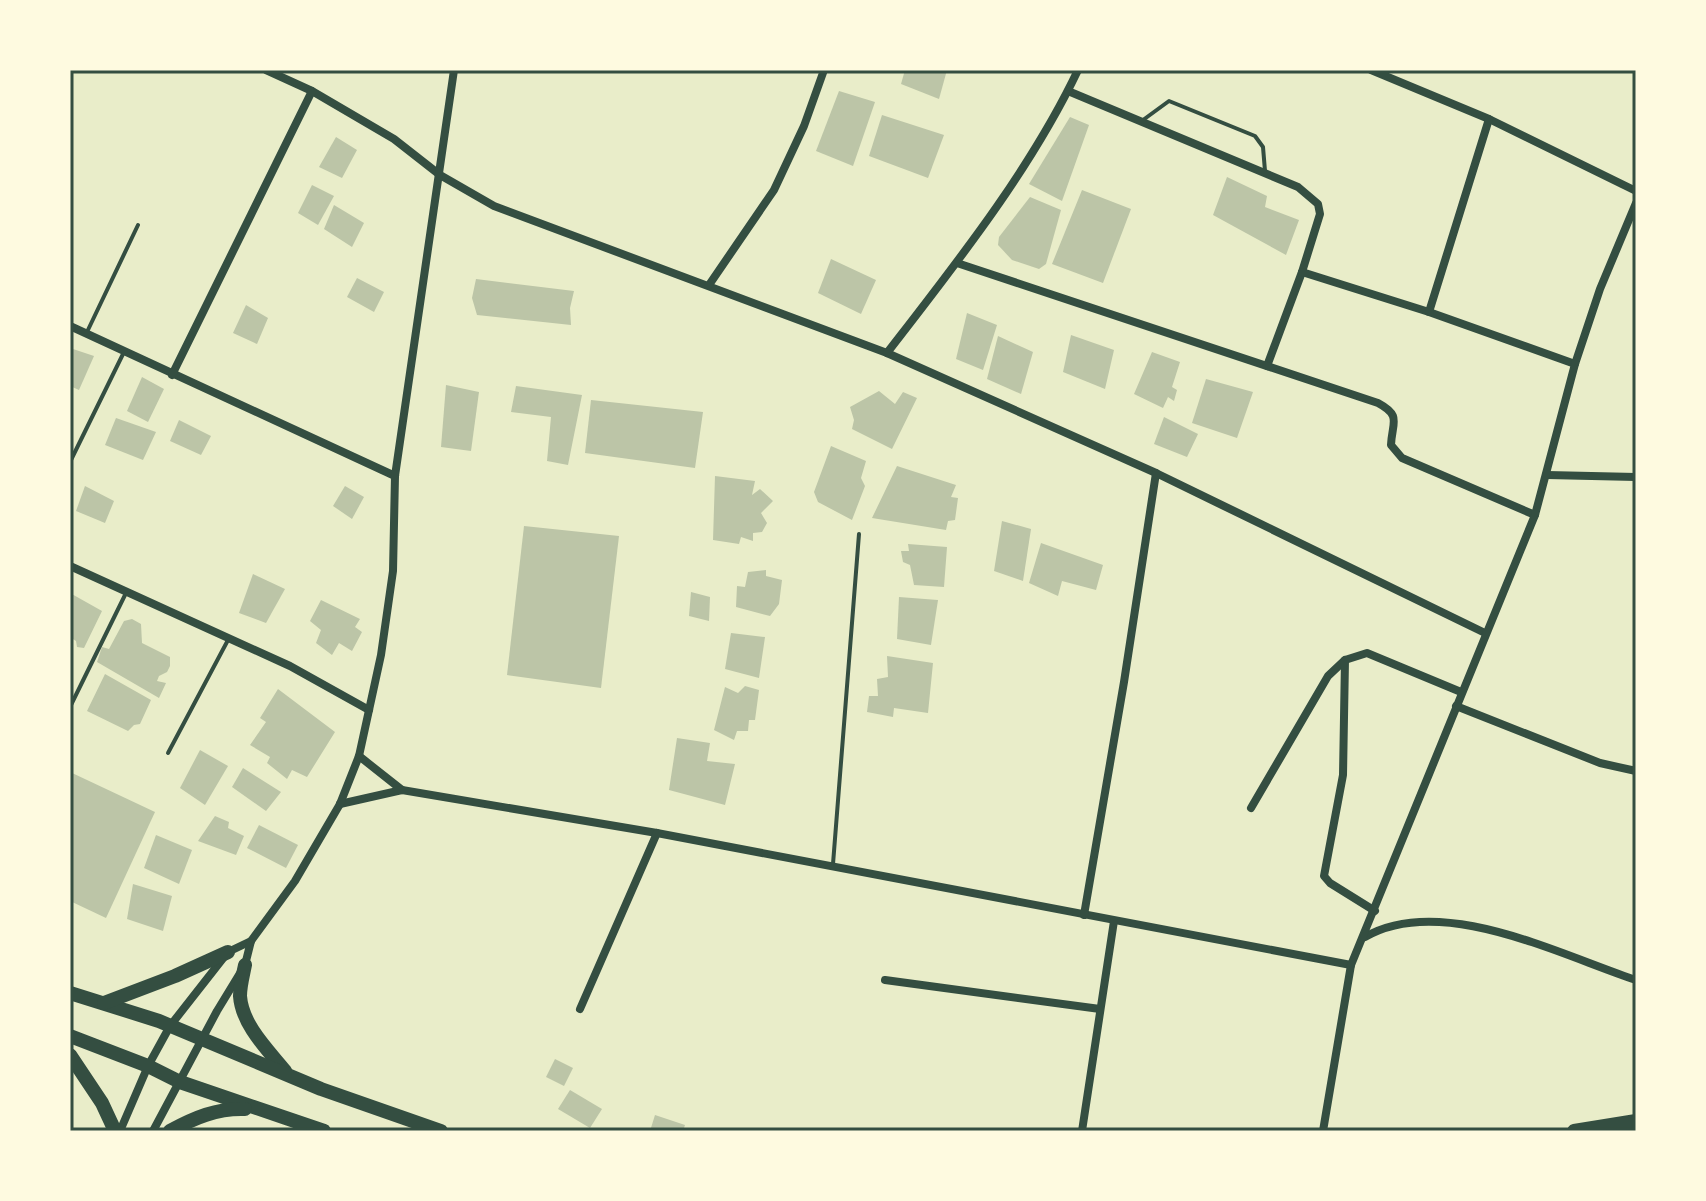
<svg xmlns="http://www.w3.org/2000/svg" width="1706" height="1201" font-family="'Space Grotesk',sans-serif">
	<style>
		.building { fill: #bcc5a7 }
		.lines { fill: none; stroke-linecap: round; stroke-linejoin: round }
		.service { stroke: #344e41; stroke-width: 4 }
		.minor { stroke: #344e41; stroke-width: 8 }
		.primary { stroke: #344e41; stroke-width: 14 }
		.neatline { fill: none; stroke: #344e41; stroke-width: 3 }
	</style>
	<rect width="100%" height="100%" fill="#e9edc9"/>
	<!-- building -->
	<g class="building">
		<polygon points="905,70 947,70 939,99 901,84"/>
		<polygon points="839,91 875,102 853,166 816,151"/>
		<polygon points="882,115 944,135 928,178 869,156"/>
		<polygon points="1070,117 1089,125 1062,201 1029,184"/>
		<polygon points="336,137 357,150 342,178 319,167"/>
		<polygon points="1227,177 1267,196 1265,207 1299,220 1286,255 1213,215"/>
		<polygon points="312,185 334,196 318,225 298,213"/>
		<polygon points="1082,190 1131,209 1103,283 1052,264"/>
		<polygon points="1030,197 1061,210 1046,264 1039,269 1012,260 998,245 999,237"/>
		<polygon points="334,205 364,223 352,247 324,229"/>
		<polygon points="831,259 876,280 861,314 818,293"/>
		<polygon points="357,278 384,292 374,312 347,297"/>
		<polygon points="476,279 574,291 570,308 571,325 477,315 472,298"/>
		<polygon points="246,305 268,318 257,344 233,333"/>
		<polygon points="967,313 997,325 983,370 956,359"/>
		<polygon points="1071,335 1114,350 1105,389 1063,372"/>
		<polygon points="998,336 1033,352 1021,394 987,379"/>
		<polygon points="70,348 94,356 79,390 70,386"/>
		<polygon points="1152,352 1180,362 1172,387 1177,390 1174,401 1168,397 1163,408 1134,394"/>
		<polygon points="142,377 164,389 148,422 127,411"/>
		<polygon points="1206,379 1253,392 1237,438 1192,423"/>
		<polygon points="446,385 479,392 471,451 441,447"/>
		<polygon points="516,386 582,395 568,465 547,461 551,417 511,412"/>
		<polygon points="879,391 895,404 903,392 917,398 892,449 852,429 854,420 850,407"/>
		<polygon points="591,400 703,412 695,468 585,453"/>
		<polygon points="1164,417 1198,434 1187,457 1154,444"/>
		<polygon points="116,418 156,432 143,460 105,445"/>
		<polygon points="179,420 211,436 201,455 170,441"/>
		<polygon points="831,446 866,461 861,478 865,486 852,520 818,502 814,492"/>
		<polygon points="897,466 956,485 951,497 958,498 955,520 948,521 946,530 872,518"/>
		<polygon points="715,476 755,481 752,495 760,489 773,501 761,513 767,523 762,532 753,533 753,541 741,537 739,544 713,540"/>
		<polygon points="85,486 114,501 105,523 76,511"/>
		<polygon points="345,486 364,497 352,519 333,506"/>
		<polygon points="1002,521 1031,529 1023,581 994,571"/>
		<polygon points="524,526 619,536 601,688 507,675"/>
		<polygon points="1041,543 1103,565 1096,590 1062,581 1058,596 1029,583"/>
		<polygon points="908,544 947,547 944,587 914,585 910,565 903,562 901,551 909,551"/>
		<polygon points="766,570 766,576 782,580 779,604 770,616 736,607 737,586 745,587 748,572"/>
		<polygon points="253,574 285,589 266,623 239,613"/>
		<polygon points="691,592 710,597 709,621 689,616"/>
		<polygon points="70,593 102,611 84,648 77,647 76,641 70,637"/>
		<polygon points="899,597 938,600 931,645 897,639"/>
		<polygon points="321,600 360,619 355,627 362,632 352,651 339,643 332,655 316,643 321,630 310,621"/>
		<polygon points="132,619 141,624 142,643 170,657 170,666 167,672 159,676 157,681 166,683 159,698 97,662 102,647 109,649 124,621"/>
		<polygon points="731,633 765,637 759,678 725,669"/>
		<polygon points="887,656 933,663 928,713 894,708 893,717 867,712 869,696 878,696 877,679 888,677"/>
		<polygon points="105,674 151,700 140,724 134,725 128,731 87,711"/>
		<polygon points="745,686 759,690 755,720 749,720 748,731 737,731 734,740 714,730 725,687 738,693"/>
		<polygon points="278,689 335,732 307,777 292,770 287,779 267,763 270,757 250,745 266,722 260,718"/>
		<polygon points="677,738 710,743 707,761 735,764 725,805 669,790"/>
		<polygon points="200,750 228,766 205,805 180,788"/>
		<polygon points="243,768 281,792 266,811 232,787"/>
		<polygon points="70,772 155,812 106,918 70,901"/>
		<polygon points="215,816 229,822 228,828 244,836 236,855 198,841"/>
		<polygon points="259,825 298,845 286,868 247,848"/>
		<polygon points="156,835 192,850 179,884 144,868"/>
		<polygon points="133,884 172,896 163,931 127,919"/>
		<polygon points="555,1059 573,1068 564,1086 546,1077"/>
		<polygon points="570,1090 602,1109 590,1128 558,1109"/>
		<polygon points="655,1115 685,1125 683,1131 650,1131"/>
	</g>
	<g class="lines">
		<!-- service -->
		<g class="service">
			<polyline points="1143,120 1169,101 1255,136 1263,147 1265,171"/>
			<polyline points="87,332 138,225"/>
			<polyline points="70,462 124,352"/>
			<polyline points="70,707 126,593"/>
			<polyline points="168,753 228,640"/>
			<polyline points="833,864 859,534"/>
		</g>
		<!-- minor -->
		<g class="minor">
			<polyline points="266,70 312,91 394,139 440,175 494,206 887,353 1156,473 1485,633"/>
			<polyline points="1371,70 1489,119 1636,191"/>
			<polyline points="1068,91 1298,187 1318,204 1320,214 1302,272 1267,366"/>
			<path d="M957,263l421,140c24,13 14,19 13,42l11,13 133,57"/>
			<polyline points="1302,272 1429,312 1575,364"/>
			<polyline points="709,285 774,190 804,126 824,70"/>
			<polyline points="1429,312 1489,119"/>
			<polyline points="70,326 395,476"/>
			<path d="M887,353c68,-88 143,-182 191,-283"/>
			<polyline points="172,375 312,91"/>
			<polyline points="1547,475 1636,477"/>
			<polyline points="70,566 290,666 369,710"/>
			<polyline points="1456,706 1600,763 1636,771"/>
			<polyline points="359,756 402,790"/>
			<polyline points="340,804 402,790 657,833 1351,965"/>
			<polyline points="1251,808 1328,676 1345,660"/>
			<polyline points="1375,911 1330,883 1324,876 1343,775 1345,660 1367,653 1461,692"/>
			<polyline points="1084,915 1124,682 1156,473"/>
			<path d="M1365,937c76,-44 195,18 271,43"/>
			<polyline points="885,980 1100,1009"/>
			<polyline points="580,1009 657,833"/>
			<polyline points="120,1131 148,1066 170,1026 228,952 251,941"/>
			<polyline points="153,1131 217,1011 245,965 251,941 295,881 340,804 359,756 381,655 393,571 395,476 454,70"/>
			<polyline points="1082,1131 1114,921"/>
			<polyline points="1323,1131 1351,965 1535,515 1575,364 1600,289 1636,203"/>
		</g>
		<!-- primary -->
		<g class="primary">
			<path d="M245,965c-2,10 -5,21 -5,31 2,29 28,54 45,75"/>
			<polyline points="70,993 159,1021 321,1089 441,1131"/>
			<polyline points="104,1003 175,976 228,952"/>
			<polyline points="70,1036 148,1066 180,1082 324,1131"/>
			<polyline points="70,1055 102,1103 115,1131"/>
			<path d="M170,1131c24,-13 47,-23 75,-22"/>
			<polyline points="1574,1131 1636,1121"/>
		</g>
	</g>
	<!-- border -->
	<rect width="1706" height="1201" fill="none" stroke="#fefae0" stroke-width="144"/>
	<rect x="72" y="72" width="1562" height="1057" class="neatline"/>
</svg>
